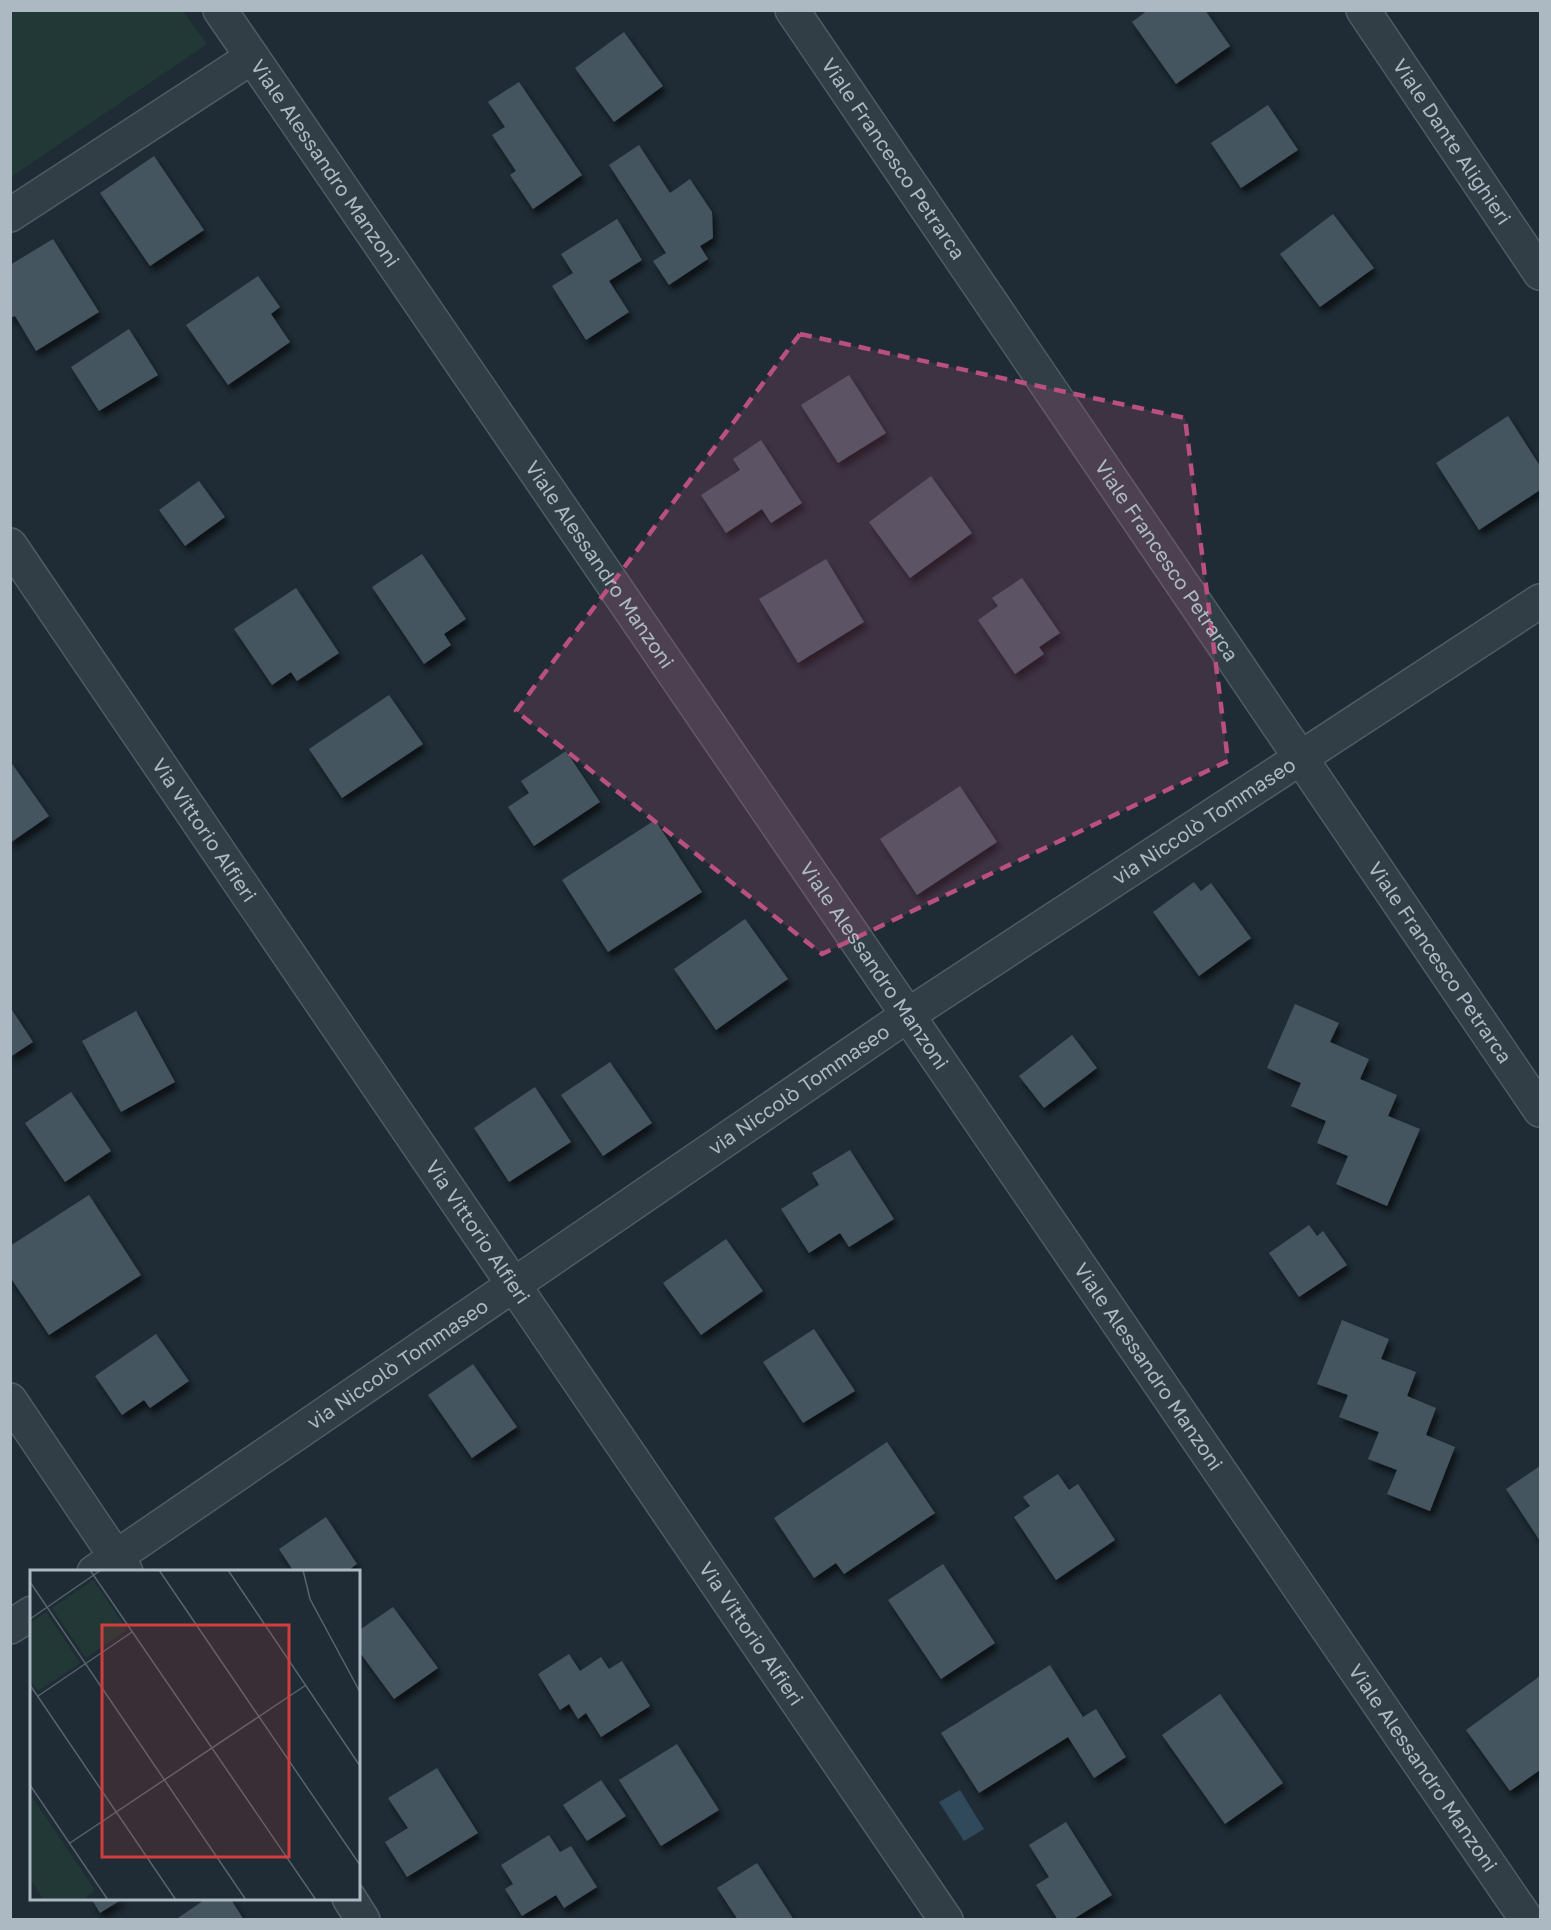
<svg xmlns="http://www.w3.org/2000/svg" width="1551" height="1930" font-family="'Golos Text',sans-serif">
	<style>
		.green { fill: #213836 }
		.water { fill: #30495b }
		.building { fill: #44545f; filter: url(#shadow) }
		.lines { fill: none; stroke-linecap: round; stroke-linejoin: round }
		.minor-casing { stroke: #4f5c64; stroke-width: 36 }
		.minor { stroke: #323e46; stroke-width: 33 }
		.marked { fill: #ba507f; fill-opacity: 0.2; stroke: #ba507f; stroke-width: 4.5; stroke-dasharray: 12 8; stroke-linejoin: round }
		.labels { text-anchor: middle; stroke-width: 4.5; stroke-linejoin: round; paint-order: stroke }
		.street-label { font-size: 20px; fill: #acb9c3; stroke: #18232a }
		.inset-road { fill: none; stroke: #57646e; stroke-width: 1.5 }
		.view { fill: #d03e3f; fill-opacity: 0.15; stroke: #d03e3f; stroke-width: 3 }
		.inset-edge { fill: none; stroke: #acb9c3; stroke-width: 3 }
	</style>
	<defs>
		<filter id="shadow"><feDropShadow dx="3.5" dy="6" stdDeviation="3" flood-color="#0009"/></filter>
	</defs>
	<rect width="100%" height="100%" fill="#1f2c35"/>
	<!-- green -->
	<polygon class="green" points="11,10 183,11 207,44 11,177"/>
	<!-- water -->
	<polygon class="water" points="960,1790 984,1829 964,1841 939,1802"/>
	<!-- building -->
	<g class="building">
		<polygon points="1148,10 1205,10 1230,46 1176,84 1132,22"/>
		<polygon points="624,32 663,86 614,122 575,68"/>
		<polygon points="519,82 582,175 533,209 510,175 516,171 492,135 505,127 488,102"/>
		<polygon points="1268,105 1298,150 1241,188 1211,143"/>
		<polygon points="639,145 670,193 690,179 712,212 713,238 700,246 708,259 669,285 653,261 666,253 609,165"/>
		<polygon points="154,156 204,230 150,266 100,193"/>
		<polygon points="1333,214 1374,268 1320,307 1280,254"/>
		<polygon points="617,219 642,260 609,281 629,312 586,340 552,286 573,273 561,254"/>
		<polygon points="53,239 99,312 36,351 15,316 10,318 10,265"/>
		<polygon points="258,276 280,307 271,314 290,342 228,385 186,325"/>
		<polygon points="129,329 158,375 99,411 71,367"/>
		<polygon points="849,375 886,433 838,463 801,405"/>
		<polygon points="1508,416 1540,466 1540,490 1479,530 1436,463"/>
		<polygon points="761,440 802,503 771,523 762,509 726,533 701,495 740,470 733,459"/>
		<polygon points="931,476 972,533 910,578 869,522"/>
		<polygon points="199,481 225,517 185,546 159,510"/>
		<polygon points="422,554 466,619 444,634 451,645 424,664 372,587"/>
		<polygon points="826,559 864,622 798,663 759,599"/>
		<polygon points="1022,578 1060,633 1039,647 1044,654 1015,674 978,620 998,606 992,598"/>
		<polygon points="296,588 339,653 297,681 291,672 272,685 234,629"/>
		<polygon points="389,695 423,744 342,798 309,749"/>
		<polygon points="566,751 600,802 534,846 508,807 529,793 521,781"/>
		<polygon points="10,761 49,816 10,843"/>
		<polygon points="960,786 997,842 917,895 880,839"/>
		<polygon points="655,820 702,892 608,952 562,880"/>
		<polygon points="1194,882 1201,891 1211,883 1251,938 1199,976 1153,912"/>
		<polygon points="745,919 788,979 716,1030 674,969"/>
		<polygon points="1295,1004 1339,1023 1330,1042 1369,1059 1360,1079 1397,1095 1388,1116 1420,1129 1387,1206 1336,1184 1348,1156 1317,1143 1326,1121 1291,1106 1301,1083 1267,1068"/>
		<polygon points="10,1007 33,1042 10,1057"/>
		<polygon points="136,1011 175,1082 121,1112 82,1041"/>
		<polygon points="1072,1035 1097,1068 1044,1108 1019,1076"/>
		<polygon points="610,1062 652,1123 603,1156 561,1095"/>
		<polygon points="535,1087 571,1142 509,1182 474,1128"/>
		<polygon points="71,1092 111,1151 65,1182 25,1123"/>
		<polygon points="850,1150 894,1219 849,1247 840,1233 809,1253 781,1209 819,1185 812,1173"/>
		<polygon points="89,1195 141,1275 49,1335 10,1277 10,1246"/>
		<polygon points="1309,1225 1317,1236 1323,1231 1347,1265 1299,1297 1269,1253"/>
		<polygon points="726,1239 763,1291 701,1335 663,1283"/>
		<polygon points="1342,1320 1389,1339 1381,1359 1416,1372 1407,1396 1436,1408 1426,1435 1455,1447 1430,1511 1387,1494 1397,1470 1368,1459 1379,1432 1339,1417 1348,1395 1317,1384"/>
		<polygon points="814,1329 855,1391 803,1423 763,1362"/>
		<polygon points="156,1334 189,1381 150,1408 144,1400 122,1415 95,1376"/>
		<polygon points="473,1364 517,1427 472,1458 428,1395"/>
		<polygon points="887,1442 935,1513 844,1574 836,1563 814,1578 774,1518"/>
		<polygon points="1540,1466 1540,1541 1506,1489"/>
		<polygon points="1058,1474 1069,1490 1078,1484 1115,1540 1056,1580 1014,1517 1030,1506 1023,1497"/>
		<polygon points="326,1517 357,1564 346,1572 294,1572 279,1549"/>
		<polygon points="943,1564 995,1643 941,1679 888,1600"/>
		<polygon points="393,1607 438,1668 394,1699 358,1650 358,1631"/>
		<polygon points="569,1654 580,1671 601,1657 609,1669 622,1661 650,1706 601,1737 586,1713 578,1719 569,1704 560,1710 538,1674"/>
		<polygon points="1050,1665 1083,1717 1096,1709 1126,1757 1094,1778 1068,1737 979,1793 941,1733"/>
		<polygon points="1540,1676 1540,1770 1510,1791 1466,1730"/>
		<polygon points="1220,1694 1283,1783 1225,1824 1162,1735"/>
		<polygon points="677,1744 719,1810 661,1846 619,1780"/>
		<polygon points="437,1768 478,1833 407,1877 385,1842 408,1828 388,1798"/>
		<polygon points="601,1780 626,1816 587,1841 563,1805"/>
		<polygon points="1066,1822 1112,1895 1072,1920 1058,1920 1036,1885 1049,1877 1029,1845"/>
		<polygon points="549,1835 560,1852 571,1846 597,1887 564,1908 556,1895 522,1916 505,1889 513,1884 501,1865"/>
		<polygon points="757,1863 794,1920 738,1920 717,1888"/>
		<polygon points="91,1898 124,1898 100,1913"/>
		<polygon points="207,1898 230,1898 244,1920 175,1920"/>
	</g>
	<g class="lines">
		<!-- minor casing -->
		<g class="minor-casing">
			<g id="minor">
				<path id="s1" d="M220,10l1307,1910"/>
				<path id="s2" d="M792,10l748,1100"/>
				<path id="s3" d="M1363,10l177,263"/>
				<polyline points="10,215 252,57"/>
				<path id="s4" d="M10,545l936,1375"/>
				<polyline points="10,1400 126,1572"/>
				<path id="s5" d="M94,1572l814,-557 632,-414"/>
				<polyline points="10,1627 32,1613"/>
				<polyline points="349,1898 363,1920"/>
			</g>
		</g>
		<!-- minor -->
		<use href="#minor" class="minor"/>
	</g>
	<!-- marked area -->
	<path class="marked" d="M800,334l385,84 43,343 -406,193 -306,-243z"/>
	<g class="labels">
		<!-- street labels -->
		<g class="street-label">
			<text dy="7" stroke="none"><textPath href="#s3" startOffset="159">Viale Dante Alighieri</textPath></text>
			<text dy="7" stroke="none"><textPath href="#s2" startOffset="180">Viale Francesco Petrarca</textPath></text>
			<text dy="7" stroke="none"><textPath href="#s1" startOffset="186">Viale Alessandro Manzoni</textPath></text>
			<text dy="7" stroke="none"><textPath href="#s2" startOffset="666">Viale Francesco Petrarca</textPath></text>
			<text dy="7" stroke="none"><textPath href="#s1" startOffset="672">Viale Alessandro Manzoni</textPath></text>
			<text dy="7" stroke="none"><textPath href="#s5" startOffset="1340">via Niccolò Tommaseo</textPath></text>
			<text dy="7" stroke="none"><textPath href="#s4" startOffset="345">Via Vittorio Alfieri</textPath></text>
			<text dy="7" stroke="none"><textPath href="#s2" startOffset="1152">Viale Francesco Petrarca</textPath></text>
			<text dy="7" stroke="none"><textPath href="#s1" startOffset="1158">Viale Alessandro Manzoni</textPath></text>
			<text dy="7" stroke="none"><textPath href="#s5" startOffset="854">via Niccolò Tommaseo</textPath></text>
			<text dy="7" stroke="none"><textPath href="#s4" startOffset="831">Via Vittorio Alfieri</textPath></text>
			<text dy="7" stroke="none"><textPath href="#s5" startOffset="368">via Niccolò Tommaseo</textPath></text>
			<text dy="7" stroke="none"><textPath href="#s1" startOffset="1644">Viale Alessandro Manzoni</textPath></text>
			<text dy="7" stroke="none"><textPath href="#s4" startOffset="1317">Via Vittorio Alfieri</textPath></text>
			<text dy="7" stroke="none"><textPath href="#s1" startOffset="2130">Viale Alessandro Manzoni</textPath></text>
		</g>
	</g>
	<!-- overview -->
	<g transform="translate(30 1570)">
		<rect width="330" height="330" fill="#1f2c35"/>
		<path d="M63,10l34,50 -41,28 -34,-50zM16,42l34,51 -42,28 -8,-12v-56zM0,224l65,96 -13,10h-38l-14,-21z" fill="#213836"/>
		<path class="inset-road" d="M60,0l226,330M129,0l201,295M198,0l132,196M273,0l7,29 50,93M0,12l216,318M0,49l71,-49M0,115l146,215M8,126l94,-64M0,215l78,115M40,273l236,-158"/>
		<path class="view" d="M72,55h187v232h-187z"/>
		<rect width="330" height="330" class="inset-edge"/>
	</g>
	<!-- border -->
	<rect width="1551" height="1930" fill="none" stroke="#acb9c3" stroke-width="24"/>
</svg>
